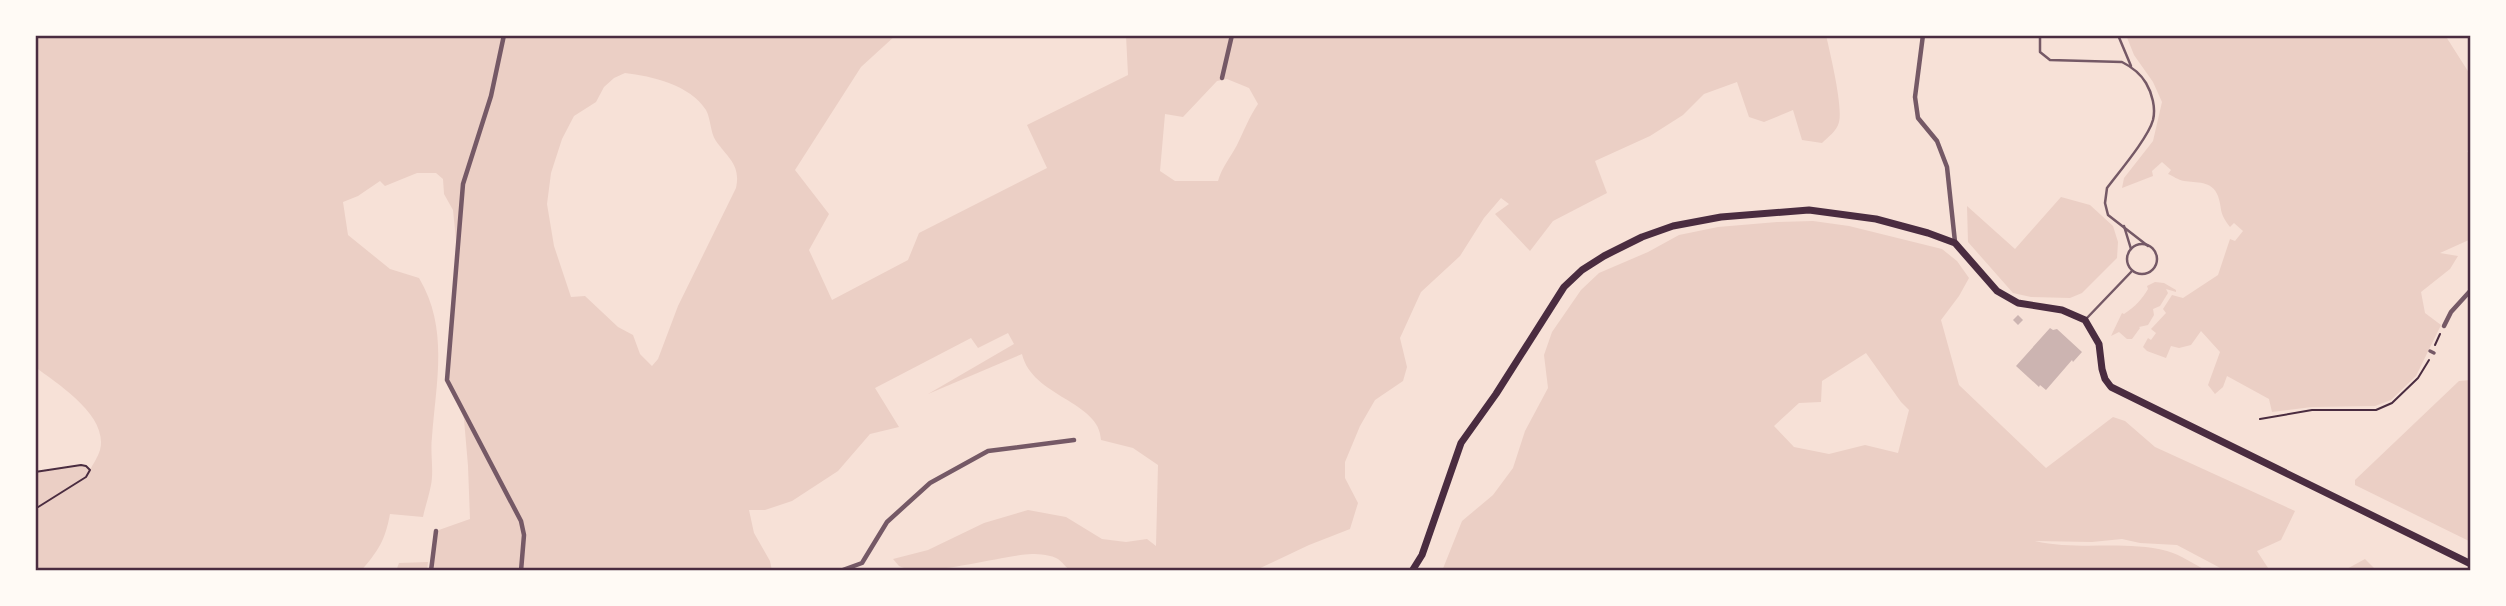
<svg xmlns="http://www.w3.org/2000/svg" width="2506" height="606" font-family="'Nunito Sans',sans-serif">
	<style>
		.green { fill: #ebcfc5; fill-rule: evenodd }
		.building { fill: #ccb4b1 }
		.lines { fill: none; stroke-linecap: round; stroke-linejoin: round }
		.path { stroke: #4a2c40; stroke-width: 2 }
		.service { stroke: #755966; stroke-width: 2.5 }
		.pedestrian { stroke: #755966; stroke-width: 3.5 }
		.minor { stroke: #755966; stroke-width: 4.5 }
		.secondary { stroke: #4a2c40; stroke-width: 7 }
		.neatline { fill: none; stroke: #4a2c40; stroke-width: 2.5 }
	</style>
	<rect width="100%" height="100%" fill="#f7e1d7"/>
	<!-- green -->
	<g class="green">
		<path d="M35,35h861l-35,32 -66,103 34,44 -20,36 23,50 76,-40 11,-27 128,-65 -20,-43 101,-50 -2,-40h700c4,18 17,71 13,87 -2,9 -11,15 -17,21l-20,-3 -9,-30 -29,12 -15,-5 -12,-35 -33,12 -21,21 -33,21 -55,25 12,32 -54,28 -23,30 -35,-37 14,-10 -8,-6 -17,20 -24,38 -39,36 -21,46 7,29 -4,14 -28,19 -15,26 -15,36v16l13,25 -8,26 -41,16 -55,26h-179c-9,-1 -10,-7 -17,-12 -6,-4 -19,-5 -26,-5 -31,1 -108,25 -133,12l-6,-7 35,-9 56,-27 44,-13 38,7 36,22 24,3 21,-3 9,7 2,-81 -25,-17 -32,-8c-1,-39 -69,-43 -79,-86l-94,40 86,-50 -6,-11 -30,15 -7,-10 -96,50 24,39 -29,7 -32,37 -46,30 -27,9h-16l5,23 16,28 2,10h-341l5,-40 34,-12 -2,-53 -4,-47 -15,-41 8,-128 -4,-40 -9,-16 -1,-15 -7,-6h-19l-32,13 -5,-5 -22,15 -15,6 5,33 42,34 29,9c30,50 17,104 13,159 -2,16 2,33 -1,48 -2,11 -6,22 -8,32l-33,-3c-5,27 -12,37 -29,57h-326v-99l46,-7 5,1 4,4c3,-6 8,-13 10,-20 9,-34 -42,-66 -65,-83zM625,73c27,3 65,12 81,37 5,9 4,22 10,31 12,17 25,24 20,47l-58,118 -20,53 -6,7 -12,-12 -7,-19 -15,-8 -33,-31 -14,1 -17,-51 -7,-42 4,-31 11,-34 12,-23 22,-14 8,-15 10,-9zM1227,79l22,9 9,16c-9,13 -14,27 -21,41 -7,13 -15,22 -19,36h-43l-15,-10 5,-57 18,3 34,-36z"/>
		<path d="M2126,35h319l26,41v72l-4,3 4,7v81l-31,14 18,3 -8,13 -29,23 4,21 16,12 -25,51 -25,24 -16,6 -63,1 -40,5 -3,-13 -42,-23 -4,11 -8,7 -7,-9 12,-33 -19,-21 -10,14 -12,3 -8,-2 -5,12 -19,-7 -4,-4 5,-9 3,2 5,-7 -5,-4 15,-16 -3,-4 9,-14 11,3 35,-23 12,-36 5,2 8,-10 -9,-8 -4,4c-12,-16 -7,-16 -12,-31 -6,-16 -22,-13 -34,-15 -6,-1 -11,-5 -16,-7l3,-4 -9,-8 -10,9 1,5 -31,12 2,-10 29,-37 9,-39 -9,-20 -19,-27z"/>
		<polygon points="2061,197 2090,205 2113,226 2118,242 2117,258 2082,293 2070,298 2031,297 2013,293 1968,242 1967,206 2015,249"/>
		<path d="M1813,221l36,5 93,23 15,12 12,17 -10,18 -18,24 18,65 87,83 67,-51 12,4 30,26 140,64 -14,29 -24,11 13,20h-44l-49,-26 -37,-2 -18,-4 -30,3 -57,-1c43,10 89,-1 132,10 14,4 27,13 40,20h-765l20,-50 31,-26 20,-27 12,-37 23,-43 -4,-33 8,-23 29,-42 18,-17 49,-21 31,-17 39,-8 59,-5zM1866,353l35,49 8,8 -11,43 -33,-8 -36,9 -35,-7 -20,-21 25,-23 22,-1 1,-21z"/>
		<path d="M2155,282l9,1 12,7v2l-10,-3 2,4 -8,13 -7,3 1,6 -6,10 -9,2 1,1 -8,11h-5l-8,-7 -8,4 11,-23 2,1c11,-7 18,-15 24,-25l-1,-3z"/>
		<polygon points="2471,380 2471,542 2355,485 2355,480 2459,381"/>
		<polygon points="2365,559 2374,568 2370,571 2343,571"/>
		<polygon points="428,562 427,571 396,571 399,563"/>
	</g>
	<!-- building -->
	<g class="building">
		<polygon points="2018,315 2023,320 2018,325 2013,320"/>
		<polygon points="2050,328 2053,330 2057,329 2082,352 2073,362 2072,360 2046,390 2040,385 2039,387 2016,366"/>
	</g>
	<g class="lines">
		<!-- path -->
		<g class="path">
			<polyline points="2435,345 2440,334"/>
			<polyline points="2260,419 2312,410 2376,410 2392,403 2418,378 2429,360"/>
			<polyline points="35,472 81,465 86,466 90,470 86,477 35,509"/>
		</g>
		<!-- service -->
		<g class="service">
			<path d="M2040,35v17l10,8 72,2c10,5 18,11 24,21 6,10 10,25 7,37 -5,18 -34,52 -46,68l-2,15 3,12 40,31"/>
			<polyline points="2118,35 2131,66"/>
			<polyline points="2124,226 2131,249"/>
			<circle cx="2142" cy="259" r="15"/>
			<polyline points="2086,319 2132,271"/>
		</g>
		<!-- pedestrian -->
		<polyline class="pedestrian" points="2430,351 2434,353"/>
		<!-- minor -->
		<g class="minor">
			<polyline points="504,35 491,96 463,184 447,380 521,521 524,535 521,571"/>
			<polyline points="1923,35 1915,97 1918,118 1937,141 1947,167 1955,242"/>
			<polyline points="1222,78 1232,35"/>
			<polyline points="2444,326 2451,312 2471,290"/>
			<polyline points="431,571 436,531"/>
			<polyline points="840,571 862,563 887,522 930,483 988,451 1074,440"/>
		</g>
		<!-- secondary -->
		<polyline class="secondary" points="1412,571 1422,555 1461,443 1496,394 1564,287 1582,270 1604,256 1642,237 1673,226 1721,217 1809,210 1876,219 1928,233 1955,243 1997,291 2018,303 2062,310 2085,320 2099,344 2102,369 2105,379 2111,387 2471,564"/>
	</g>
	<!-- border -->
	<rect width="2506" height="606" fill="none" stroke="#fffaf5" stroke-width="74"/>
	<rect x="37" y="37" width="2432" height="532" class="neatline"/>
</svg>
